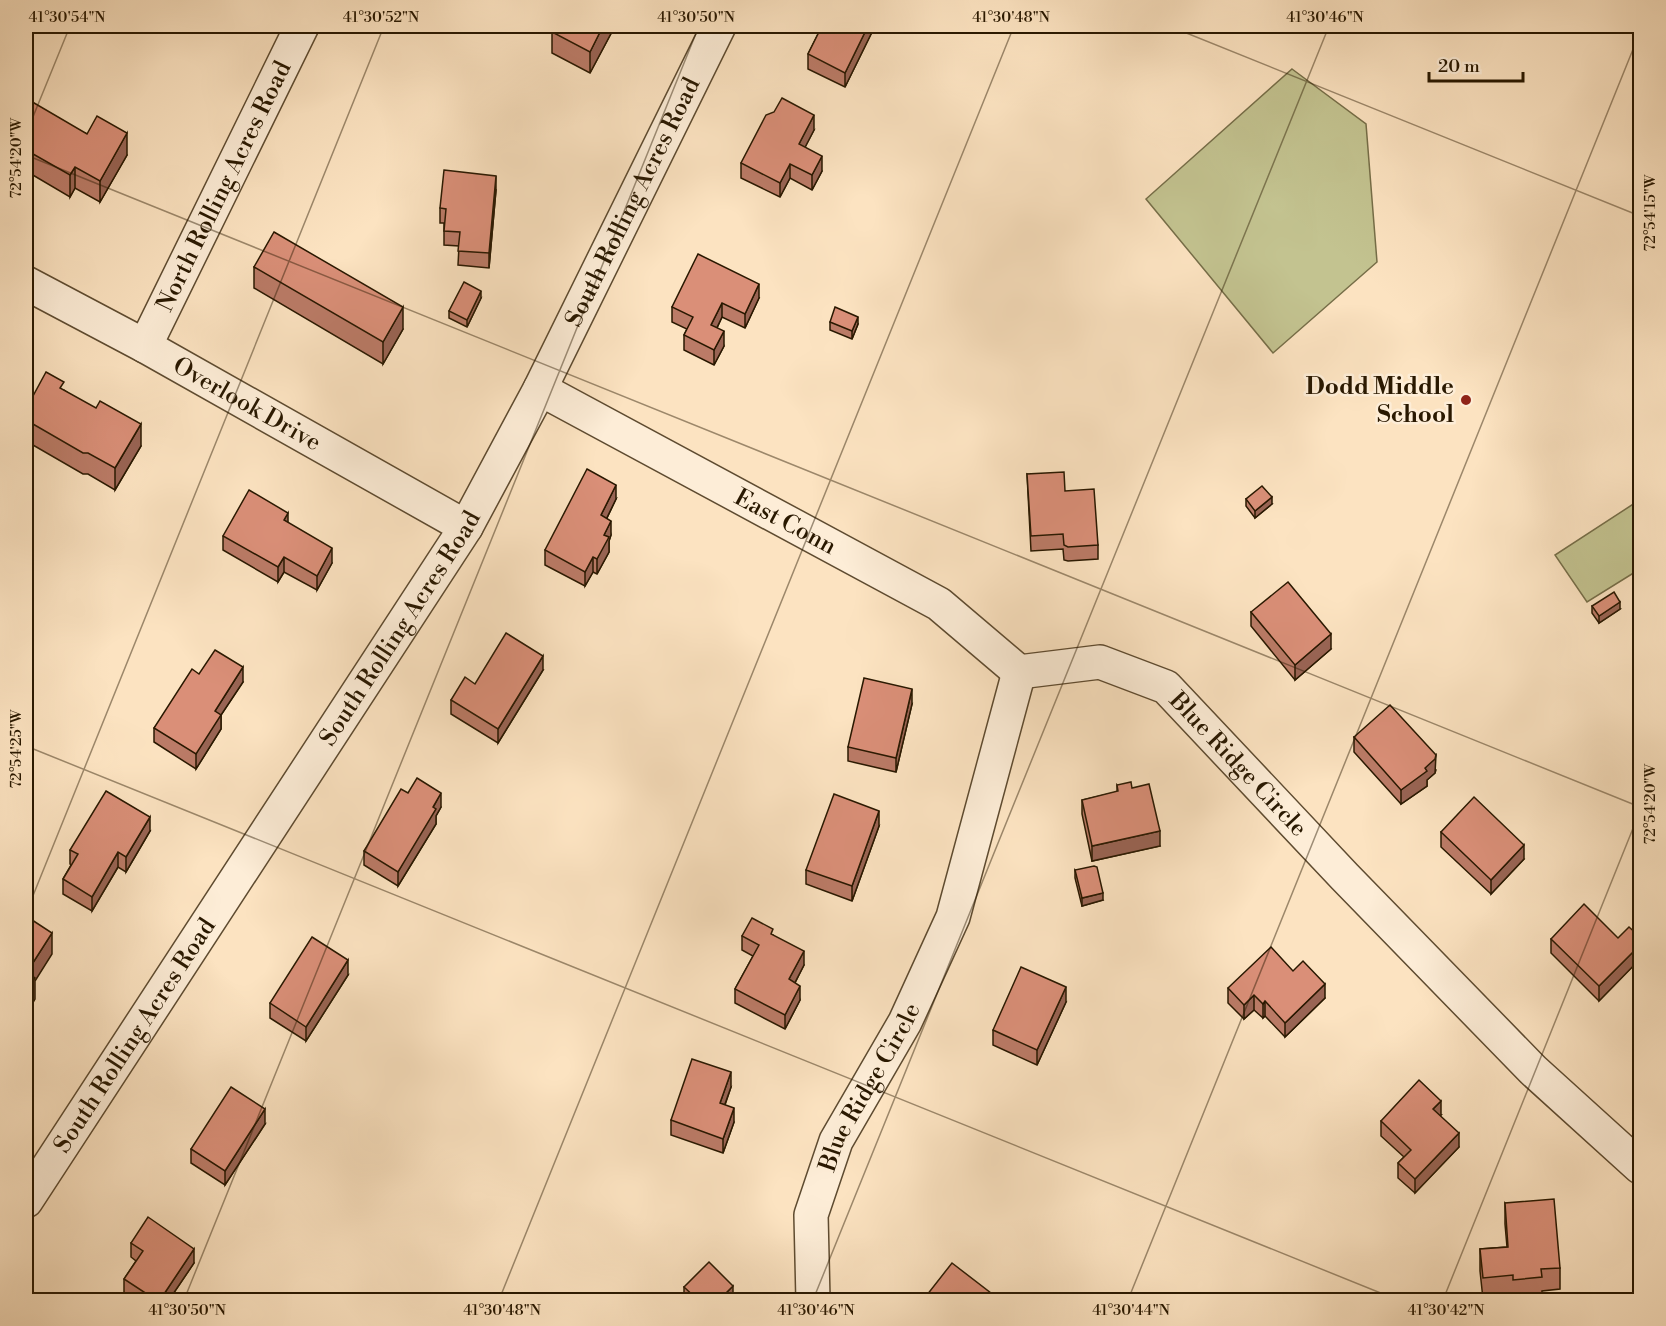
<svg xmlns="http://www.w3.org/2000/svg" width="1666" height="1326" font-family="'Libre Bodoni',serif">
	<style>
		.green { fill: #c3c390; stroke: #766e48; stroke-width: 1.5 }
		.lines { fill: none; stroke-linecap: round; stroke-linejoin: round }
		.street-casing { stroke: #5e4b30; stroke-width: 36 }
		.street { stroke: #fdedd7; stroke-width: 33 }
		.wall { fill: #bb7b67; stroke: #291800; stroke-width: 1.5 }
		.shaded-wall { fill: #996454; stroke: #291800; stroke-width: 1.5 }
		.building { fill: #da8f78; stroke: #291800; stroke-width: 1.5 }
		.ticks { fill: none; stroke: #291800; stroke-width: 1.5; stroke-opacity: 0.45 }
		.poi-dot { fill: #8f2418; stroke: #fdedd7; stroke-width: 2 }
		.labels { text-anchor: middle; stroke-width: 5; stroke-linejoin: round; paint-order: stroke }
		.street-label { font-size: 24px; fill: #291800; stroke: #fdedd7 }
		.poi-label { font-size: 24px; font-weight: bold; fill: #291800; stroke: #fdedd7; text-anchor: end }
		.neatline { fill: none; stroke: #291800; stroke-width: 2 }
		.ticks-label { font-size: 15px; text-anchor: middle; fill: #291800 }
	</style>
	<rect width="100%" height="100%" fill="#fce3c1"/>
	<filter id="stains"><feTurbulence type="fractalNoise" baseFrequency=".00333" numOctaves="4"/><feColorMatrix values="0 0 0 0 .2 0 0 0 0 .09 0 0 0 0 .02 0 0 0 .5 -.17"/></filter>
	<radialGradient id="worn" r=".72"><stop offset=".6" stop-color="#630" stop-opacity="0"/><stop offset="1" stop-color="#630" stop-opacity=".3"/></radialGradient>
	<!-- green -->
	<g class="green">
		<polygon points="1292,69 1366,124 1377,262 1273,353 1146,199"/>
		<polygon points="1638,501 1640,506 1640,569 1587,602 1555,555"/>
	</g>
	<g class="lines">
		<!-- street casing -->
		<g class="street-casing">
			<g id="street">
				<path id="s1" d="M26,283l119,63 321,181"/>
				<path id="s2" d="M145,346l157,-320"/>
				<path id="s3" d="M540,389l399,215 80,68"/>
				<path id="s4" d="M1019,672l81,-10 66,25 179,190 188,193 107,97"/>
				<path id="s5" d="M26,1201l440,-674 74,-138 179,-363"/>
				<path id="s6" d="M813,1300l-2,-85 25,-74 69,-119 48,-105 66,-245"/>
			</g>
		</g>
		<!-- street -->
		<use href="#street" class="street"/>
	</g>
	<!-- wall -->
	<g class="wall">
		<polygon points="556,26 615,26 590,73 552,53 552,32"/>
		<polygon points="822,26 875,26 845,87 808,69 808,54"/>
		<polygon points="26,106 87,134 127,155 100,202 75,188 70,197 26,171"/>
		<polygon points="814,130 805,147 822,171 812,190 790,178 780,197 741,178 741,163"/>
		<polygon points="496,190 489,268 458,265 459,246 444,245 444,223 440,223 440,208"/>
		<polygon points="254,267 403,329 383,364 254,288"/>
		<polygon points="481,298 467,327 449,318 449,311"/>
		<polygon points="759,298 745,328 722,317 717,328 724,346 714,365 684,350 684,335 687,329 672,322 672,307"/>
		<polygon points="830,322 858,324 852,339 830,330"/>
		<polygon points="64,390 141,446 115,490 88,474 83,474 26,441 26,409"/>
		<polygon points="1027,474 1065,491 1098,545 1098,559 1068,561 1064,560 1063,549 1031,551"/>
		<polygon points="616,499 607,518 611,535 609,541 609,552 597,574 593,572 585,586 545,565 545,550"/>
		<polygon points="1246,499 1272,504 1255,518 1246,506"/>
		<polygon points="288,523 332,563 317,590 284,572 278,582 223,550 223,536"/>
		<polygon points="1592,606 1620,609 1599,623 1592,613"/>
		<polygon points="1251,612 1331,649 1295,680 1251,626"/>
		<polygon points="543,670 498,743 451,714 451,700 475,684"/>
		<polygon points="199,674 243,682 221,715 221,729 196,769 154,742 154,728"/>
		<polygon points="912,704 896,772 848,761 848,747"/>
		<polygon points="1354,737 1436,770 1435,773 1427,780 1427,786 1401,804 1354,752"/>
		<polygon points="1117,785 1160,846 1092,861 1082,814 1082,800 1117,792"/>
		<polygon points="408,793 441,807 436,816 436,824 398,886 364,865 364,851"/>
		<polygon points="879,826 852,901 806,884 806,870"/>
		<polygon points="150,831 126,872 118,867 92,911 63,894 63,879 71,865 70,864 70,850"/>
		<polygon points="1441,832 1524,859 1491,894 1441,847"/>
		<polygon points="1075,870 1103,900 1082,906 1075,878"/>
		<polygon points="773,935 804,965 795,983 800,1000 785,1029 735,1003 735,989 753,956 742,950 742,936"/>
		<polygon points="1618,938 1641,938 1641,958 1599,1001 1551,953 1551,939"/>
		<polygon points="1293,971 1325,998 1285,1037 1265,1016 1263,1018 1254,1010 1244,1019 1228,1003 1228,988"/>
		<polygon points="348,975 306,1041 270,1018 270,1003"/>
		<polygon points="1066,1002 1037,1065 993,1045 993,1030"/>
		<polygon points="731,1087 725,1105 734,1122 723,1153 671,1135 671,1120"/>
		<polygon points="1441,1115 1440,1116 1459,1147 1415,1193 1398,1178 1398,1163 1404,1157 1381,1136 1381,1121"/>
		<polygon points="265,1124 225,1185 191,1163 191,1149"/>
		<polygon points="1505,1203 1560,1268 1560,1289 1542,1291 1542,1298 1513,1300 1513,1297 1483,1299 1480,1271 1480,1249 1507,1247 1505,1224"/>
		<polygon points="131,1243 194,1263 169,1300 135,1300 124,1293 124,1279 136,1261 131,1257"/>
		<polygon points="684,1287 733,1300 684,1300"/>
	</g>
	<!-- shaded-wall -->
	<g class="shaded-wall">
		<polygon points="603,26 615,26 590,73 590,52"/>
		<polygon points="868,26 875,26 845,87 845,73"/>
		<polygon points="814,115 814,130 799,159 799,144"/>
		<polygon points="127,133 127,155 100,202 100,181"/>
		<polygon points="822,156 822,171 812,190 812,175"/>
		<polygon points="790,164 790,178 780,197 780,183"/>
		<polygon points="75,167 75,188 70,197 70,175"/>
		<polygon points="496,176 496,190 489,268 489,253"/>
		<polygon points="759,284 759,298 745,328 745,314"/>
		<polygon points="481,291 481,298 467,327 467,320"/>
		<polygon points="722,303 722,317 711,340 711,325"/>
		<polygon points="403,307 403,329 383,364 383,342"/>
		<polygon points="858,317 858,324 852,339 852,331"/>
		<polygon points="724,331 724,346 714,365 714,350"/>
		<polygon points="141,424 141,446 115,490 115,468"/>
		<polygon points="616,485 616,499 601,530 601,515"/>
		<polygon points="1272,497 1272,504 1255,518 1255,511"/>
		<polygon points="288,513 288,527 284,520"/>
		<polygon points="611,521 611,535 609,541 609,552 597,574 597,559 604,535"/>
		<polygon points="332,548 332,563 317,590 317,576"/>
		<polygon points="284,557 284,572 278,582 278,567"/>
		<polygon points="593,557 593,572 585,586 585,572"/>
		<polygon points="1620,602 1620,609 1599,623 1599,616"/>
		<polygon points="1331,634 1331,649 1295,680 1295,665"/>
		<polygon points="543,656 543,670 498,743 498,729"/>
		<polygon points="243,667 243,682 221,715 221,729 196,769 196,754 215,711"/>
		<polygon points="912,689 912,704 896,772 896,758"/>
		<polygon points="1436,755 1435,773 1427,780 1427,786 1401,804 1401,790 1425,768"/>
		<polygon points="441,793 441,807 436,816 436,824 398,886 398,872"/>
		<polygon points="879,811 879,826 852,901 852,886"/>
		<polygon points="150,817 150,831 126,872 126,857"/>
		<polygon points="1160,831 1160,846 1092,861 1092,846"/>
		<polygon points="1524,845 1524,859 1491,894 1491,880"/>
		<polygon points="118,852 118,867 92,911 92,897"/>
		<polygon points="1103,893 1103,900 1082,906 1082,898"/>
		<polygon points="52,933 52,954 35,981 35,999 26,1015 26,993 27,972"/>
		<polygon points="1641,944 1641,958 1599,1001 1599,986"/>
		<polygon points="804,951 804,965 789,994 789,979"/>
		<polygon points="348,960 348,975 306,1041 306,1027"/>
		<polygon points="1325,984 1325,998 1285,1037 1285,1023"/>
		<polygon points="800,986 800,1000 785,1029 785,1015"/>
		<polygon points="1066,987 1066,1002 1037,1065 1037,1050"/>
		<polygon points="1254,995 1254,1010 1244,1019 1244,1005"/>
		<polygon points="1265,1001 1265,1016 1263,1018 1263,1004"/>
		<polygon points="731,1072 731,1087 720,1118 720,1103"/>
		<polygon points="1441,1101 1441,1115 1433,1124 1433,1109"/>
		<polygon points="734,1108 734,1122 723,1153 723,1139"/>
		<polygon points="265,1109 265,1124 225,1185 225,1171"/>
		<polygon points="1459,1133 1459,1147 1415,1193 1415,1179"/>
		<polygon points="194,1249 194,1263 169,1300 160,1300"/>
		<polygon points="733,1286 733,1300 719,1300"/>
	</g>
	<!-- building -->
	<g class="building">
		<polygon points="556,26 603,26 590,52 552,32"/>
		<polygon points="822,26 868,26 845,73 808,54"/>
		<polygon points="782,98 814,115 799,144 822,156 812,175 790,164 780,183 741,163 766,115 774,112"/>
		<polygon points="29,100 87,134 97,116 127,133 100,181 75,167 70,175 26,150 26,106"/>
		<polygon points="444,170 496,176 489,253 458,251 460,232 444,231 446,209 440,208"/>
		<polygon points="274,232 403,307 383,342 254,267"/>
		<polygon points="698,254 759,284 745,314 722,303 711,325 724,331 714,350 684,335 693,317 672,307"/>
		<polygon points="464,282 481,291 467,320 449,311"/>
		<polygon points="835,307 858,317 852,331 830,322"/>
		<polygon points="46,372 64,382 60,388 96,408 100,401 141,424 115,468 88,453 83,453 26,420 26,409"/>
		<polygon points="587,469 616,485 601,515 611,521 604,535 609,537 597,559 593,557 585,572 545,550"/>
		<polygon points="1064,472 1065,491 1094,489 1098,545 1068,547 1064,545 1063,534 1031,536 1027,474"/>
		<polygon points="1262,486 1272,497 1255,511 1246,499"/>
		<polygon points="249,490 288,513 284,520 332,548 317,576 284,557 278,567 223,536"/>
		<polygon points="1288,582 1331,634 1295,665 1251,612"/>
		<polygon points="1614,592 1620,602 1599,616 1592,606"/>
		<polygon points="506,633 543,656 498,729 451,700 465,677 475,684"/>
		<polygon points="215,650 243,667 215,711 221,715 196,754 154,728 192,669 199,674"/>
		<polygon points="864,678 912,689 896,758 848,747"/>
		<polygon points="1390,705 1436,755 1435,759 1425,768 1427,771 1401,790 1354,737"/>
		<polygon points="417,778 441,793 433,807 436,809 398,872 364,851 401,789 408,793"/>
		<polygon points="1131,782 1132,788 1149,784 1160,831 1092,846 1082,800 1118,791 1117,785"/>
		<polygon points="106,791 150,817 126,857 118,852 92,897 63,879 78,854 70,850"/>
		<polygon points="834,794 879,811 852,886 806,870"/>
		<polygon points="1474,797 1524,845 1491,880 1441,832"/>
		<polygon points="1094,866 1097,867 1103,893 1082,898 1075,870"/>
		<polygon points="1584,904 1618,938 1629,927 1641,938 1641,944 1599,986 1551,939"/>
		<polygon points="26,916 52,933 27,972 35,978 26,993"/>
		<polygon points="752,918 773,929 771,934 804,951 789,979 800,986 785,1015 735,989 759,945 742,936"/>
		<polygon points="312,937 348,960 306,1027 270,1003"/>
		<polygon points="1271,947 1293,971 1303,961 1325,984 1285,1023 1265,1001 1263,1004 1254,995 1244,1005 1228,988"/>
		<polygon points="1021,967 1066,987 1037,1050 993,1030"/>
		<polygon points="692,1059 731,1072 720,1103 734,1108 723,1139 671,1120"/>
		<polygon points="1419,1080 1441,1101 1433,1109 1459,1133 1415,1179 1398,1163 1411,1150 1381,1121"/>
		<polygon points="231,1087 265,1109 225,1171 191,1149"/>
		<polygon points="1554,1199 1560,1268 1541,1269 1542,1277 1513,1280 1513,1275 1483,1278 1480,1249 1508,1247 1505,1203"/>
		<polygon points="148,1217 194,1249 160,1300 156,1300 124,1279 143,1251 131,1243"/>
		<polygon points="709,1262 733,1286 719,1300 698,1300 684,1287"/>
		<polygon points="952,1263 1000,1300 923,1300"/>
	</g>
	<!-- ticks -->
	<path class="ticks" d="M1169,26l471,190M26,134l44,-108M26,155l1614,652M26,746l1372,554M26,913l358,-887M184,1300l515,-1274M499,1300l515,-1274M813,1300l516,-1274M1128,1300l512,-1268M1443,1300l197,-489"/>
	<!-- markers -->
	<circle class="poi-dot" cx="1466" cy="400" r="6"/>
	<g class="labels">
		<!-- street labels -->
		<g class="street-label">
			<text dy="8" stroke="none"><textPath href="#s2" startOffset="178">North Rolling Acres Road</textPath></text>
			<text dy="8" stroke="none"><textPath href="#s5" startOffset="1170">South Rolling Acres Road</textPath></text>
			<text dy="8" stroke="none"><textPath href="#s1" startOffset="252">Overlook Drive</textPath></text>
			<text dy="8" stroke="none"><textPath href="#s3" startOffset="279">East Conn</textPath></text>
			<text dy="8" stroke="none"><textPath href="#s5" startOffset="684">South Rolling Acres Road</textPath></text>
			<text dy="8" stroke="none"><textPath href="#s4" startOffset="258">Blue Ridge Circle</textPath></text>
			<text dy="8" stroke="none"><textPath href="#s5" startOffset="198">South Rolling Acres Road</textPath></text>
			<text dy="8" stroke="none"><textPath href="#s6" startOffset="226">Blue Ridge Circle</textPath></text>
		</g>
		<!-- poi labels -->
		<g class="poi-label">
			<text x="1454" y="394">Dodd Middle<tspan x="1454" dy="28">School</tspan></text>
		</g>
	</g>
	<!-- margin -->
	<rect width="1666" height="1326" fill="none" stroke="#fce3c1" stroke-width="66"/>
	<!-- scale -->
	<path d="M1429 72v9h94v-9" fill="none" stroke="#291800" stroke-width="3"/>
	<text x="1438" y="72" font-size="18" fill="#291800" stroke="#fdedd7" stroke-width="4.5" paint-order="stroke">20 m</text>
	<rect x="33" y="33" width="1600" height="1260" class="neatline"/>
	<g class="ticks-label">
		<text x="67" y="22">41°30'54"N</text>
		<text x="381" y="22">41°30'52"N</text>
		<text x="696" y="22">41°30'50"N</text>
		<text x="1011" y="22">41°30'48"N</text>
		<text x="1325" y="22">41°30'46"N</text>
		<text transform="translate(16 158) rotate(-90)" y="5">72°54'20"W</text>
		<text transform="translate(1650 213) rotate(-90)" y="5">72°54'15"W</text>
		<text transform="translate(16 749) rotate(-90)" y="5">72°54'25"W</text>
		<text transform="translate(1650 804) rotate(-90)" y="5">72°54'20"W</text>
		<text x="187" y="1315">41°30'50"N</text>
		<text x="502" y="1315">41°30'48"N</text>
		<text x="816" y="1315">41°30'46"N</text>
		<text x="1131" y="1315">41°30'44"N</text>
		<text x="1446" y="1315">41°30'42"N</text>
	</g>
	<rect width="100%" height="100%" filter="url(#stains)"/>
	<rect width="100%" height="100%" fill="url(#worn)"/>
</svg>
